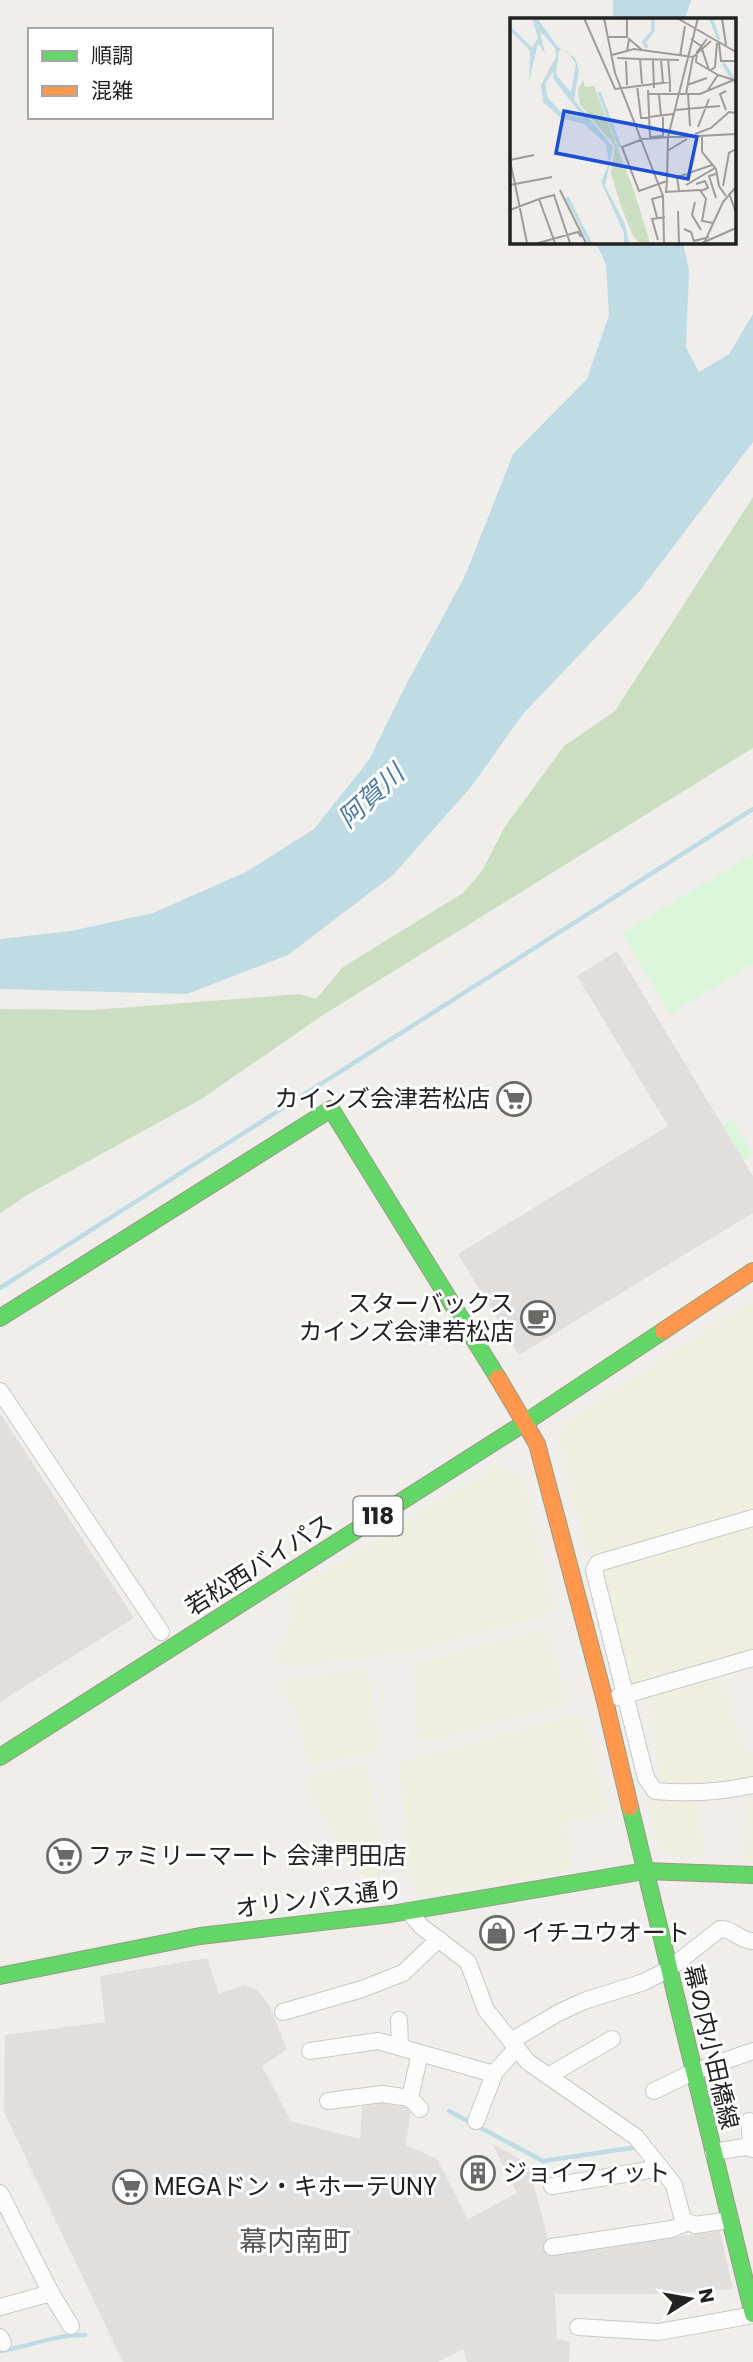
<svg xmlns="http://www.w3.org/2000/svg" width="753" height="2362" font-family="Poppins,'Noto Sans JP',sans-serif">
	<style>
		.farmland { fill: #efefdf }
		.forest { fill: #cbdec1 }
		.park { fill: #daf5da }
		.parking { fill: #e0dfde }
		.water { fill: #bfdbe3 }
		.lines { fill: none; stroke-linecap: round; stroke-linejoin: round }
		.stream { stroke: #bfdbe3; stroke-width: 4.5 }
		.street-casing { stroke: #c9c8c7; stroke-width: 18 }
		.fast-casing { stroke: #999a82; stroke-width: 18 }
		.slow-casing { stroke: #999a82; stroke-width: 18 }
		.street { stroke: #fdfcfc; stroke-width: 16 }
		.fast { stroke: #63d668; stroke-width: 16 }
		.slow { stroke: #ff974d; stroke-width: 16 }
		.labels { text-anchor: middle; stroke-width: 6; stroke-linejoin: round; paint-order: stroke }
		.shield { fill: #fff; stroke: #646464; stroke-width: 2 }
		.shield-label { font-size: 23px; font-weight: bold; fill: #222 }
		.poi-label { font-size: 24px; fill: #222; stroke: #fff; text-anchor: start }
		.street-label { font-size: 24px; fill: #222; stroke: #fff }
		.water-label { font-size: 26px; font-style: italic; fill: #4a7aab; stroke: #fff }
		.quarter-label { font-size: 28px; fill: #555; stroke: #fff }
		.inset-river { fill: none; stroke: #bfdbe3; stroke-width: 3.5 }
		.inset-road { fill: none; stroke: #9e9c9b; stroke-width: 2 }
		.view { fill: #1d4ed8; fill-opacity: 0.15; stroke: #1d4ed8; stroke-width: 3.5 }
		.inset-edge { fill: none; stroke: #222; stroke-width: 3.5 }
	</style>
	<rect width="100%" height="100%" fill="#f0eeeb"/>
	<!-- farmland -->
	<g class="farmland">
		<polygon points="753,1300 753,1511 598,1556 586,1552 559,1438 566,1422"/>
		<polygon points="497,1466 522,1475 555,1608 542,1616 414,1651 288,1667 280,1664 277,1658 289,1628 291,1611 288,1595"/>
		<polygon points="753,1525 753,1652 632,1685 627,1682 601,1569"/>
		<polygon points="548,1628 565,1695 560,1705 418,1744 413,1664"/>
		<polygon points="368,1668 378,1750 314,1765 307,1759 299,1720 282,1688 282,1681"/>
		<polygon points="722,1678 745,1754 753,1752 753,1777 662,1788 647,1697"/>
		<polygon points="584,1713 608,1811 565,1823 573,1868 415,1898 398,1763"/>
		<polygon points="368,1764 382,1889 380,1891 355,1869 312,1797 308,1783 309,1779 314,1774"/>
		<polygon points="699,1795 704,1858 669,1854 658,1845 648,1799"/>
		<polygon points="753,1799 753,1859 744,1859 749,1800"/>
	</g>
	<!-- forest -->
	<polygon class="forest" points="753,497 753,748 323,1015 203,1098 27,1195 0,1213 0,1009 92,1010 300,994 316,999 343,967 463,893 482,871 504,828 564,746 615,711"/>
	<!-- park -->
	<g class="park">
		<polygon points="753,854 753,964 670,1014 622,933"/>
		<polygon points="733,1119 753,1154 742,1162 721,1126"/>
	</g>
	<!-- parking -->
	<g class="parking">
		<polygon points="617,951 753,1176 753,1213 519,1355 458,1254 668,1126 577,976"/>
		<polygon points="0,1413 134,1618 0,1702"/>
		<polygon points="207,1958 219,1994 243,1985 257,1990 268,2003 287,2049 262,2066 291,2121 360,2139 362,2107 378,2102 411,2108 406,2145 437,2159 468,2219 517,2193 492,2143 528,2164 552,2253 720,2231 733,2289 670,2294 555,2294 557,2339 570,2342 569,2362 467,2362 463,2349 438,2362 123,2362 4,2112 5,2035 105,2022 100,1976"/>
	</g>
	<!-- water -->
	<g class="water">
		<polygon points="613,0 691,0 685,19 613,19"/>
		<polygon points="596,242 683,242 689,271 686,347 699,372 729,354 753,314 753,442 638,593 523,714 471,787 393,875 288,955 187,994 0,989 0,939 71,931 153,913 246,872 314,829 369,760 407,683 465,576 513,454 587,379 609,315 606,265"/>
	</g>
	<g class="lines">
		<!-- stream -->
		<g class="stream">
			<polyline points="0,1288 753,809"/>
			<polyline points="449,2111 543,2161 638,2147"/>
			<path d="M0,2351c28,-4 57,-17 85,-16"/>
		</g>
		<!-- street casing -->
		<g class="street-casing">
			<g id="street">
				<polyline points="0,1391 161,1632"/>
				<path d="M753,1518l-155,45 -4,7 52,208 9,13c34,3 66,1 98,-6"/>
				<polyline points="618,1697 753,1658"/>
				<polyline points="408,1911 422,1927 468,1962 486,2010 528,2062 636,2137 674,2185 683,2220 695,2225 730,2220"/>
				<polyline points="283,2012 362,1989 403,1973 439,1939"/>
				<polyline points="399,2020 400,2047"/>
				<path d="M511,2041l47,-28 26,-12 60,-19 25,-13 51,-40c12,-1 20,12 33,12"/>
				<polyline points="310,2051 378,2041 494,2074"/>
				<polyline points="548,2076 612,2039"/>
				<polyline points="654,2091 693,2072 753,2051"/>
				<polyline points="410,2098 420,2053"/>
				<polyline points="328,2101 382,2094 410,2098 420,2109"/>
				<polyline points="476,2121 495,2072 517,2048"/>
				<polyline points="749,2148 751,2139 749,2121"/>
				<polyline points="713,2152 745,2147 753,2149"/>
				<polyline points="552,2186 661,2168"/>
				<polyline points="0,2193 51,2293 71,2326"/>
				<polyline points="552,2247 672,2229 686,2223"/>
				<polyline points="0,2307 51,2293"/>
				<polyline points="578,2327 658,2332 753,2315"/>
				<polyline points="0,2337 3,2343"/>
			</g>
		</g>
		<!-- fast casing -->
		<g class="fast-casing">
			<g id="fast">
				<polyline points="0,1318 331,1109 498,1378"/>
				<polyline points="0,1757 526,1422 663,1331"/>
				<polyline points="630,1807 753,2314"/>
				<polyline points="0,1976 200,1936 391,1914 645,1871 753,1875"/>
			</g>
		</g>
		<!-- slow casing -->
		<g class="slow-casing">
			<g id="slow">
				<polyline points="663,1331 753,1271"/>
				<polyline points="498,1378 537,1444 605,1701 630,1807"/>
			</g>
		</g>
		<!-- street -->
		<use href="#street" class="street"/>
		<!-- fast -->
		<use href="#fast" class="fast"/>
		<!-- slow -->
		<use href="#slow" class="slow"/>
	</g>
	<!-- icons -->
	<defs>
		<g id="supermarket-ring" transform="scale(1.75)"><circle r="9.5" fill="#fff" stroke="#6a6968" stroke-width="1.5"/><path d="M-6-5.5h2.5l.6 2H6L4.5 2H-2.5L-4.4-4H-6ZM-1.5 3.2a1.3 1.3 0 1 0 .1 0ZM3 3.2a1.3 1.3 0 1 0 .1 0Z" fill="#6a6968"/></g>
		<g id="cafe-ring" transform="scale(1.75)"><circle r="9.5" fill="#fff" stroke="#6a6968" stroke-width="1.5"/><path d="M-5.5-4.5H6V0H3Q3 3.5 0 3.5H-2.5Q-5.5 3.5-5.5 0ZM3-3.2v2h1.7v-2ZM-6 4.5H4V6H-6Z" fill="#6a6968"/></g>
		<g id="shop-ring" transform="scale(1.75)"><circle r="9.5" fill="#fff" stroke="#6a6968" stroke-width="1.5"/><path d="M-5-2.5h2.3a2.7 3.5 0 0 1 5.4 0H5L5.5 6h-11ZM-1.5-2.5h3a1.5 2.3 0 0 0-3 0Z" fill="#6a6968"/></g>
		<g id="building-ring" transform="scale(1.75)"><circle r="9.5" fill="#fff" stroke="#6a6968" stroke-width="1.5"/><path d="M-4-6H4V6H1V3H-1V6H-4ZM-2.5-4.3h1.7v1.8h-1.7ZM.8-4.3h1.7v1.8H.8ZM-2.5-1h1.7V.8h-1.7ZM.8-1h1.7V.8H.8Z" fill="#6a6968"/></g>
	</defs>
	<g fill-rule="evenodd">
		<use href="#supermarket-ring" x="514" y="1099"/>
		<use href="#cafe-ring" x="538" y="1318"/>
		<use href="#supermarket-ring" x="64" y="1856"/>
		<use href="#shop-ring" x="497" y="1933"/>
		<use href="#building-ring" x="478" y="2173"/>
		<use href="#supermarket-ring" x="130" y="2187"/>
	</g>
	<g class="labels">
		<!-- shield labels -->
		<rect class="shield" x="353.5" y="1496.5" width="49" height="39" rx="5"/>
		<g class="shield-label">
			<text x="378" y="1524">118</text>
		</g>
		<!-- poi labels -->
		<g class="poi-label">
			<text x="490" y="1107" text-anchor="end">カインズ会津若松店</text>
			<text x="514" y="1312" text-anchor="end">スターバックス<tspan x="514" dy="28">カインズ会津若松店</tspan></text>
			<text x="88" y="1864">ファミリーマート 会津門田店</text>
			<text x="522" y="1941">イチユウオート</text>
			<text x="503" y="2181">ジョイフィット</text>
			<text x="154" y="2195">MEGAドン・キホーテUNY</text>
		</g>
		<!-- street labels -->
		<g class="street-label">
			<text transform="translate(259 1565) rotate(-32)" y="8">若松西バイパス</text>
			<text transform="translate(319 1899) rotate(-7)" y="8">オリンパス通り</text>
			<text transform="translate(711 2047) rotate(77)" y="8">幕の内小田橋線</text>
		</g>
		<!-- water labels -->
		<g class="water-label">
			<text transform="translate(371 796) rotate(-43)" y="9">阿賀川</text>
		</g>
		<!-- quarter labels -->
		<g class="quarter-label">
			<text x="295" y="2251">幕内南町</text>
		</g>
	</g>
	<!-- overview -->
	<g transform="translate(510 18)">
		<rect width="226" height="226" fill="#f0eeeb"/>
		<path d="M73,61l2,8 9,-1 40,105 16,52h-10l-7,-7 -12,-30 -10,-33 4,-27 -35,-41 -2,-15z" fill="#cbdec1"/>
		<path d="M22,0h5l21,29 17,11 4,12 -5,30 39,47 -8,39 20,38 4,19h-5v-10l-23,-51 8,-19 -3,-19 -22,-20 -23,-6 -18,-16 -2,-17 15,-28 -1,-9 -15,-17 5,23 -7,-11 -9,39 1,-31 8,-13zM49,32l8,1 9,13 -5,28 -15,-17zM43,54l1,8 30,38 -21,-4 -15,-16 -3,-14z" fill="#bfdbe3" fill-rule="evenodd"/>
		<path class="inset-river" d="M201,0l8,22M0,10l23,23M137,30l-3,-6 9,-11v-13M213,45l13,21M89,74l21,55M57,179l23,46"/>
		<path class="inset-road" d="M74,0l31,71 55,-7v10M94,0l11,55 48,123 1,47M167,0l59,34M188,0l-30,119 -1,44 -28,10 -17,-44 21,-8 15,-1 10,-1h12l56,-3M212,0l4,27M97,19h20v-19M181,21l10,7 8,24M197,21l-10,13 -1,10 22,13M209,25l2,18h15M117,33l2,-12 13,11M102,37l22,-6 59,8 18,-16M170,38l5,-30M107,40l23,1M158,41l2,23M143,42l1,28M151,42l2,23M116,43l1,24M200,53l5,-4 2,-24M132,66l-2,-25 39,1M127,67l4,33 32,-4M177,67l20,-7M138,72l2,47 13,-1v-21M198,72l10,-15 16,5M138,76h52l36,-15M149,76l2,22M176,76l7,-37M178,76l2,32M165,92l45,-4M216,92l-6,-16 6,-3M188,109l11,-28M185,116l16,-6 18,-16 7,1M192,118v16l14,17 3,17 7,10M157,133l20,-12M0,142l24,-5M0,143l5,23 37,-7M179,155l23,-8M157,163l-1,11 34,-2 6,9 -4,22 11,2M186,166l9,-3 3,7 -7,3M0,167l5,-1 12,59M176,167l29,-17M213,168l6,-33 7,-4M50,172l26,53M169,173l-2,-14 10,-3M219,175l7,20M206,180l-7,-22 7,-2M29,181l15,-4 16,48M185,184l-3,13 9,15M0,192l29,-11 16,44M168,193l1,32M147,199l-5,-18 11,-3M174,211l7,3 3,9 15,-4M148,222l-6,-21 13,-2M195,223l18,-39 13,-15M28,225l40,-11 3,5M192,225l34,-15"/>
		<path class="view" d="M54,93l133,26 -9,42 -132,-26z"/>
		<rect width="226" height="226" class="inset-edge"/>
	</g>
	<!-- legend -->
	<rect x="28" y="28" width="245" height="91" fill="#ffffff" stroke="#a7a7a7" stroke-width="2"/>
	<rect x="42" y="51" width="35" height="10" fill="#63d668" stroke="#a7a7a7" stroke-width="2"/>
	<text x="91" y="63" font-size="21" fill="#222222">順調</text>
	<rect x="42" y="86" width="35" height="10" fill="#ff974d" stroke="#a7a7a7" stroke-width="2"/>
	<text x="91" y="98" font-size="21" fill="#222222">混雑</text>
	<!-- north arrow -->
	<g transform="translate(690 2299) rotate(79)" stroke="#ffffff" stroke-width="5" paint-order="stroke">
	<path d="M0-5L12 26L0 18L-12 26Z" fill="#222222"/>
	<text y="-10" font-size="19" font-weight="bold" text-anchor="middle" fill="#222222">N</text>
	</g>
</svg>
